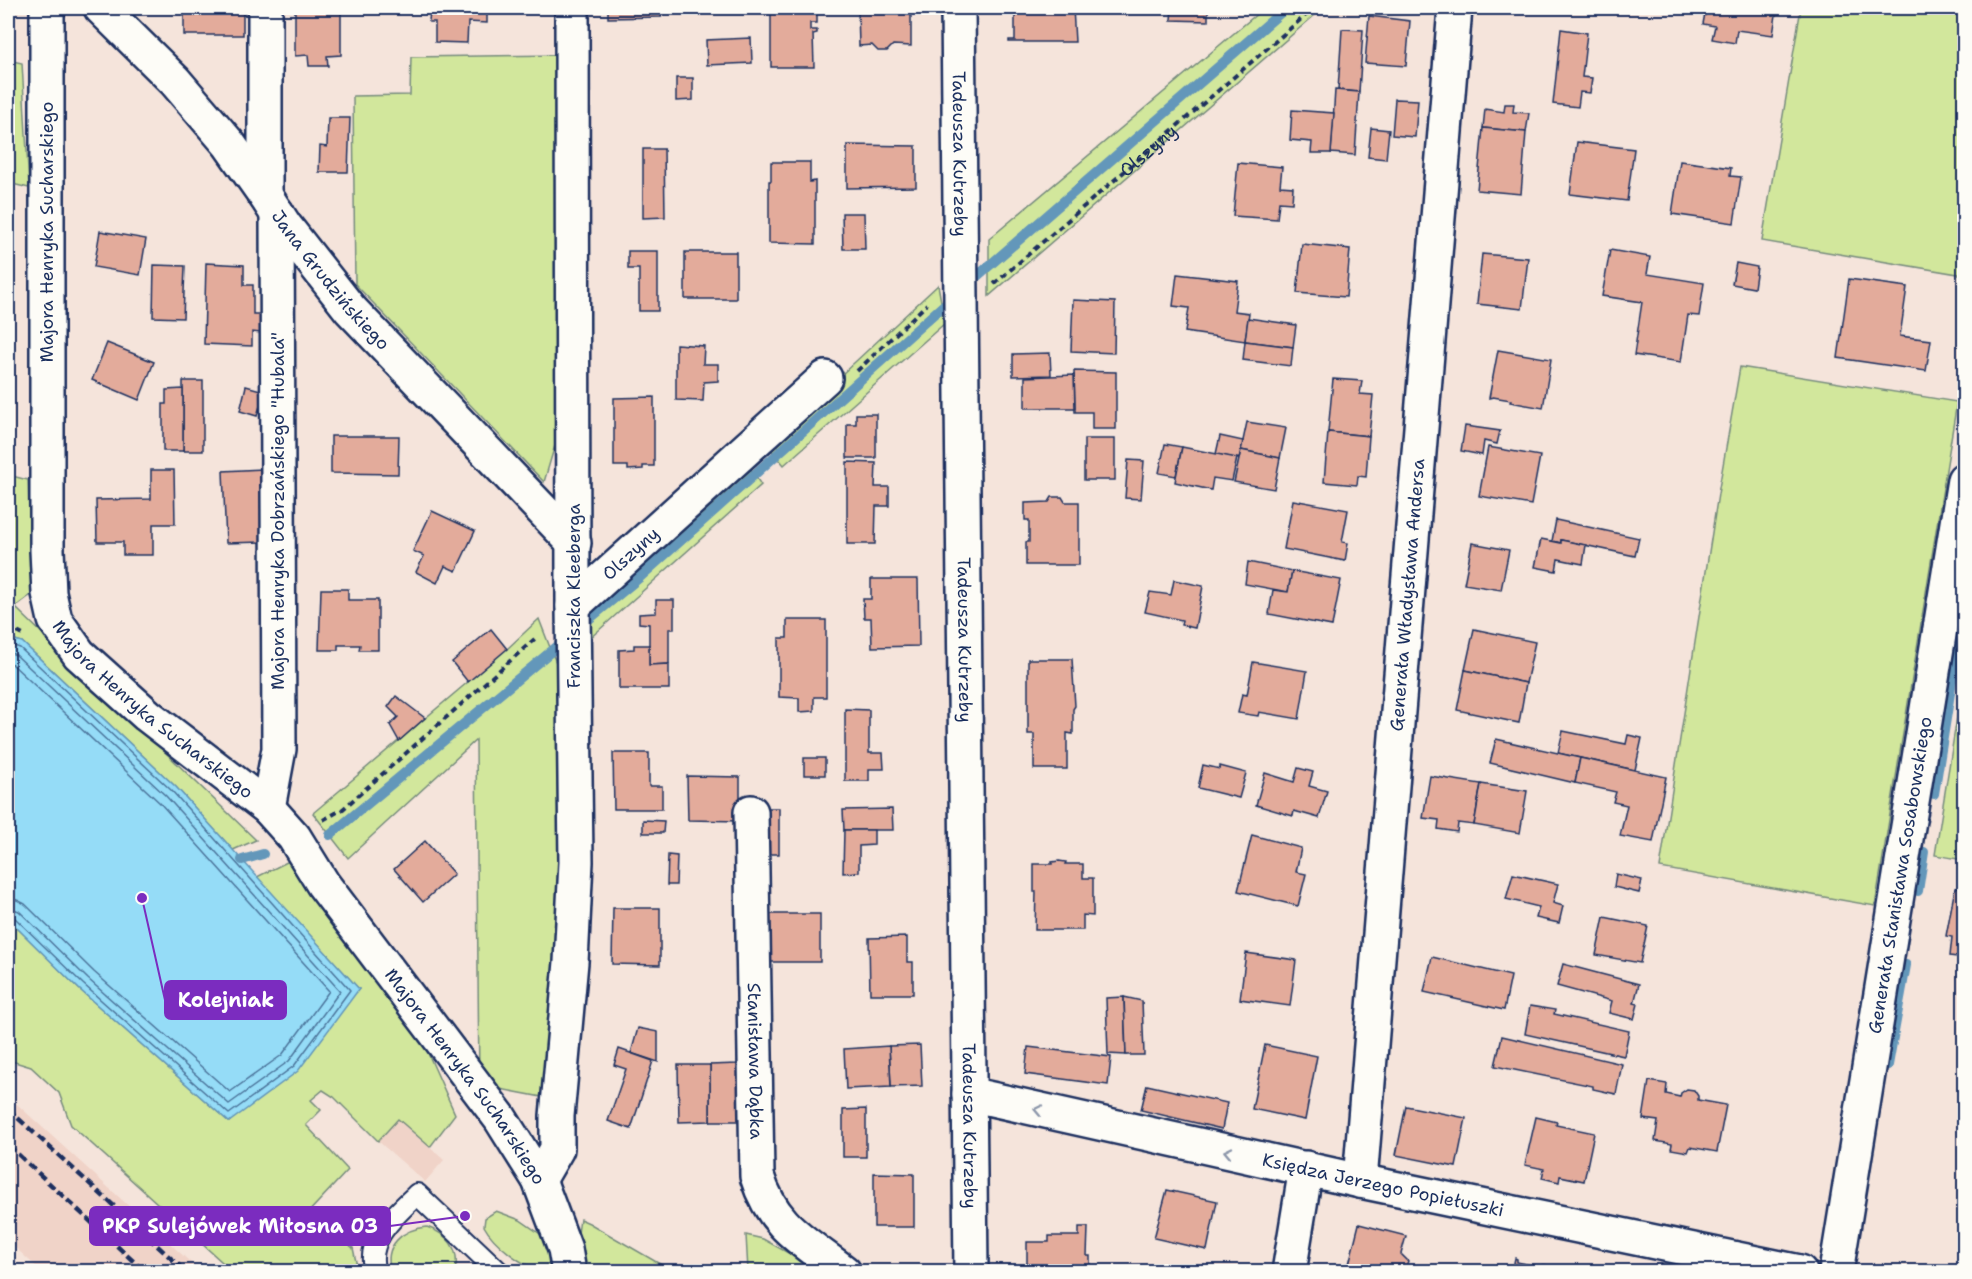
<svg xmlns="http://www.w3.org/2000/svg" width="1972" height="1279" font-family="'Shantell Sans',sans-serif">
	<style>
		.built { fill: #f0d3c8 }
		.green { fill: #d2e79c; stroke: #768b7d; stroke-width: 1.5 }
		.water { fill: #95dcf7; stroke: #6497ba; stroke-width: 1.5 }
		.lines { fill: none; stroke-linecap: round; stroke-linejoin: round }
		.shore { stroke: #4c749b; stroke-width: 1.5 }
		.stream { stroke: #6497ba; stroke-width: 10 }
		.building { fill: #e3ab9b; stroke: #1b2f5e; stroke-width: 1.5 }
		.lane-casing { stroke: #1b2f5e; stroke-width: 24 }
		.street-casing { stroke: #1b2f5e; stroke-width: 38 }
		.path { stroke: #1b2f5e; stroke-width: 4; stroke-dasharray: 6 4.5; stroke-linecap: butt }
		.lane { stroke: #fdfcf7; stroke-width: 20 }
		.street { stroke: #fdfcf7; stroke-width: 33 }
		.rail { stroke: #1b2f5e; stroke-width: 4.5; stroke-dasharray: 9 4.5; stroke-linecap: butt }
		.oneway { stroke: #8c96aa }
		.labels { text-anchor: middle; stroke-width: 4.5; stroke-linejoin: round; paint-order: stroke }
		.street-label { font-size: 18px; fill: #1b2f5e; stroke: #fdfcf7 }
		.leader { fill: none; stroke: #7b2cbf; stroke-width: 2 }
		.callout-dot { fill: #7b2cbf; stroke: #fdfcf7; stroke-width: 2 }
		.callout { fill: #7b2cbf; stroke: #7b2cbf; stroke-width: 2 }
		.callout-label { font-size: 20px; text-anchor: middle; font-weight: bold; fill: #fff }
	</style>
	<rect width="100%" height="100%" fill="#f5e4db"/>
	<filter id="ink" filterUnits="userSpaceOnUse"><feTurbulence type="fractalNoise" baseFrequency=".0167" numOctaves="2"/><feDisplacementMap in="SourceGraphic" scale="12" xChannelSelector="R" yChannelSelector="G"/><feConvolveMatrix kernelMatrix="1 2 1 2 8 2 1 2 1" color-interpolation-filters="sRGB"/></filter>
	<g filter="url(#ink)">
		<!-- built -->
		<g class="built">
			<polygon points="8,1096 200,1271 41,1271 8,1241"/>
			<polygon points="398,1119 444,1160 425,1182 378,1141"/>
		</g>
		<!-- green -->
		<g class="green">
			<polygon points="1264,8 1323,8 989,296 989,239"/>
			<polygon points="1801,8 1964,8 1964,275 1762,241"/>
			<polygon points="565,55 564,415 544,482 355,284 353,96 410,95 411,57"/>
			<polygon points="8,60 22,63 29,188 8,183"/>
			<polygon points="938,285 945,323 784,465 764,441 841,375"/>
			<polygon points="1740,367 1957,402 1875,906 1660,868 1718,494"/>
			<polygon points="751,469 761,485 588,640 586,611"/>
			<polygon points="8,475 28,480 31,595 15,607 256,840 233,850 176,787 22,642 8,638"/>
			<polygon points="539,619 558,668 558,972 542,1097 479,1085 476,740 348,858 313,813 507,649"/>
			<polygon points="1964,673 1964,860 1935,855"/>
			<polygon points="295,858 423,1042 455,1114 430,1147 398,1119 378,1141 334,1097 323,1090 311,1100 321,1110 306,1125 348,1170 307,1214 353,1248 358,1271 232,1271 71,1125 59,1093 31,1067 8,1060 8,919 79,989 229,1122 359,989 257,877"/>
			<path d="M496,1211l24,9 29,20 2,25c-3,1 -6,3 -9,3 -18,2 -50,-27 -58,-42l1,-8z"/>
			<polygon points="580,1219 589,1223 672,1271 592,1271 574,1262"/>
			<path d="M427,1227c20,7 34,22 28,44h-64c-8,-25 11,-42 36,-44z"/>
			<polygon points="746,1235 763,1239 821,1271 748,1271"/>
		</g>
		<!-- water -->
		<polygon class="water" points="8,638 22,642 176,787 359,989 298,1071 229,1122 79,989 8,919"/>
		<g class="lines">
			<!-- shore -->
			<g class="shore">
				<polyline points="8,644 20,648 172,791 350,990 294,1066 229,1114 83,984 14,917 8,915"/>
				<polyline points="8,652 16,655 166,796 340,991 289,1061 229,1104 88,979 19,911 8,907"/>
				<polyline points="8,661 11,663 160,803 329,991 282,1055 230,1092 94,972 25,904 17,900 8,898"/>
			</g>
			<!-- stream -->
			<g class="stream">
				<polyline points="967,285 1286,8"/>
				<polyline points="587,621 639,578 955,295"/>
				<polyline points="1934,794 1964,605"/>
				<polyline points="330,835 560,644"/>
				<polyline points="242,860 263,854"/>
				<polyline points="1918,891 1924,852"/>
				<polyline points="1888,1065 1906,965"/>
			</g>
		</g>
		<!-- building -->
		<g class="building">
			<rect x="184" y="8" width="59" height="27"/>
			<polygon points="295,8 341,8 341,55 327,56 328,66 309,66 308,55 295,56"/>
			<polygon points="430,8 487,8 487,23 468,22 467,43 435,42 435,22 429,22"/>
			<polygon points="608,8 661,8 661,17 608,18"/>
			<polygon points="771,8 817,8 817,23 810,23 810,30 817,30 817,33 813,34 814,67 771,67"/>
			<polygon points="858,8 911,8 911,46 893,45 887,51 878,51 872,45 859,46"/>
			<polygon points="1015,8 1073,8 1075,42 1009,42 1009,40 1015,40"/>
			<polygon points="1172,8 1208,8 1208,21 1171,20"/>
			<polygon points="1706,8 1777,8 1773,35 1737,30 1735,43 1712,39 1715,26 1703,24"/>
			<polygon points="1369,16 1410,21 1406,66 1365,63"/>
			<polygon points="1342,29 1363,30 1359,92 1338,90"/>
			<polygon points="1561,29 1587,33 1582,77 1592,78 1590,93 1580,92 1578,107 1553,104"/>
			<polygon points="751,38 752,63 707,65 706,40"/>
			<polygon points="676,78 693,78 693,100 676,101"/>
			<polygon points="1335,90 1359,92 1355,155 1331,153"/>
			<polygon points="1395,99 1418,100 1415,137 1392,135"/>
			<polygon points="1505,104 1514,104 1513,112 1529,113 1526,132 1483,128 1485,109 1504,112"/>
			<polygon points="1292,110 1334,113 1331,153 1311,153 1312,142 1290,140"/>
			<polygon points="328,118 350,118 348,172 319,172 320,146 327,147"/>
			<polygon points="1371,128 1389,130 1386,159 1368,157"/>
			<polygon points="1483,128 1526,132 1521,194 1477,190"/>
			<polygon points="1577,142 1634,149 1627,201 1570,194"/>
			<polygon points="847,145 916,146 916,187 847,188"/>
			<polygon points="643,149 664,149 665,217 643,218"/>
			<polygon points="1680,161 1731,168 1730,176 1741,177 1734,223 1672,214"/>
			<polygon points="771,162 810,162 810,182 815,181 815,244 769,243 769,181 771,181"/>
			<polygon points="1238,163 1282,167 1280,186 1293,187 1292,203 1279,202 1277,219 1233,216"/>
			<polygon points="842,213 864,213 865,249 843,249"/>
			<polygon points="100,231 146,239 140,275 94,267"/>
			<polygon points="1302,244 1350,249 1346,297 1297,293"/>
			<polygon points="1610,250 1650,257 1647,274 1704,283 1699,316 1688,315 1681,362 1634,355 1642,302 1602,296"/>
			<polygon points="628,251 658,251 658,311 639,311 639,269 628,269"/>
			<rect x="685" y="252" width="51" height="47"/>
			<polygon points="1482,254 1528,258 1522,309 1477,304"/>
			<polygon points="206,263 244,265 244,285 253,285 253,314 262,314 261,333 252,332 252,346 204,344"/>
			<polygon points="1736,263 1757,267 1754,288 1732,284"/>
			<polygon points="154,265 185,266 183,318 153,317"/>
			<polygon points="1177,274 1238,281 1234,311 1249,313 1245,341 1185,332 1189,308 1173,306"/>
			<polygon points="1849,279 1907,287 1900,336 1931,340 1926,371 1838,358"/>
			<polygon points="1073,300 1115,302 1114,353 1071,351"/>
			<polygon points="1248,318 1296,325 1293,347 1245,341"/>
			<polygon points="1245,341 1293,347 1291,366 1243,360"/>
			<polygon points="107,343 154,362 139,400 92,380"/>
			<polygon points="676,344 704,346 703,364 718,364 718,381 704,382 703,401 676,400"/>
			<polygon points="1498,350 1551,359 1543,408 1510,402 1511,400 1493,397 1489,398"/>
			<polygon points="1050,353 1051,375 1013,376 1013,354"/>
			<polygon points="1074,371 1116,372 1116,429 1092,429 1092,412 1075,412"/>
			<polygon points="1074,375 1075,408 1025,408 1025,377"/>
			<polygon points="1333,379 1362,381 1360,394 1373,395 1369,436 1328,432"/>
			<rect x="183" y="381" width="20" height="70"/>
			<polygon points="246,386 264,391 257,416 240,411"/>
			<polygon points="183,389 183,451 163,451 163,404 166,404 166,390"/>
			<polygon points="654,397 654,466 643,466 643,469 628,470 628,466 614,466 614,398"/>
			<polygon points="856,414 876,414 876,458 847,458 847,424 856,424"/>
			<polygon points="1247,422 1286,428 1280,458 1241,450"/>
			<polygon points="1465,426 1500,431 1497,444 1484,441 1482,455 1461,451"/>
			<polygon points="1328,432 1369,436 1366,477 1358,476 1357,485 1324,482"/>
			<polygon points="331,436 399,436 398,474 331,473"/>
			<polygon points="1220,436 1243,441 1239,459 1216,454"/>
			<rect x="1084" y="439" width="31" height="41"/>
			<polygon points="1165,444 1182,447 1176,476 1159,473"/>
			<polygon points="1182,447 1237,458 1232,481 1213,478 1211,490 1175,482"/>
			<polygon points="1488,447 1540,456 1531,505 1479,496"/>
			<polygon points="1241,450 1280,458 1274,489 1234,482"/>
			<polygon points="1128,460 1144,461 1141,499 1125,498"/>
			<polygon points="847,462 876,463 875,487 889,487 889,506 876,506 875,544 847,544"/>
			<polygon points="264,469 266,542 226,543 223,471"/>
			<polygon points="151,470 174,470 175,524 153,524 153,555 123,555 123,542 97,542 96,500 151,499"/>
			<polygon points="1052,497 1062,497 1065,502 1079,502 1079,565 1026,565 1026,542 1029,542 1029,520 1025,520 1025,503 1049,502"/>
			<polygon points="1293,500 1348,510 1342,542 1348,543 1345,561 1284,549"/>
			<polygon points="432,511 475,531 456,571 445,566 437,583 416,572 424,556 413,551"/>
			<polygon points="1556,520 1639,538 1635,556 1561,540 1561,543 1552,541"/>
			<polygon points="1541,539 1561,543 1561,540 1586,545 1583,564 1558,559 1556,571 1535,567"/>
			<polygon points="1472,543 1509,550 1501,590 1464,584"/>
			<polygon points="1248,562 1292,571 1288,592 1245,584"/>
			<polygon points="1292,571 1341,580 1332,626 1269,614 1273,590 1288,592"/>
			<polygon points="871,579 918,579 919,646 872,647 871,618 864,618 863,599 871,599"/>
			<polygon points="1174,580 1203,586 1195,628 1181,625 1182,620 1145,612 1150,592 1171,595"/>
			<polygon points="321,589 348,589 348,600 378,600 378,650 359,650 360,645 338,645 338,650 319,650"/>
			<polygon points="656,600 674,600 674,629 669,629 669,664 649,665 649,624 639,623 639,614 656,613"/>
			<polygon points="787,620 826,620 826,697 814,697 814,711 799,712 799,698 779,697 779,638 787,638"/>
			<polygon points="491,629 507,649 468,682 452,662"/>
			<polygon points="1474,629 1535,642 1526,683 1465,670"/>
			<polygon points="634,645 649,645 649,665 669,664 669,689 619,689 619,650 634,649"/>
			<polygon points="1028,659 1072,659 1075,706 1073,709 1073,734 1067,733 1067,769 1034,769 1034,734 1028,734"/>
			<polygon points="1253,662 1307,671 1299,719 1259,712 1258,716 1238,713 1242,694 1247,695"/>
			<polygon points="1465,670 1526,683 1519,723 1457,710"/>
			<polygon points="396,696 425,718 399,741 390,725 398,717 388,707"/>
			<polygon points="845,709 869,710 869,753 883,753 884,769 869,769 869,781 845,781"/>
			<polygon points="1563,731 1626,744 1628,735 1642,738 1635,770 1558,753"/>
			<polygon points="1496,739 1580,758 1575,783 1490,763"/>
			<polygon points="613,753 649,753 649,786 662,786 662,809 614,809"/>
			<rect x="804" y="758" width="21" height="17"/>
			<polygon points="1580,758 1666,777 1653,842 1620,836 1627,805 1613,802 1616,792 1575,783"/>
			<polygon points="1203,765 1220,769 1220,766 1246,773 1239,798 1198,788"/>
			<polygon points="1298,768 1313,772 1309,786 1327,791 1319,818 1294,811 1293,816 1256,805 1265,773 1294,782"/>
			<polygon points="687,776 740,777 740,821 688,820"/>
			<polygon points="1430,776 1481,784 1474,825 1458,823 1457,832 1438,829 1439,820 1423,818"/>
			<polygon points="1481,784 1527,791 1520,833 1474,825"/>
			<polygon points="761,808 779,808 779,854 760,854"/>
			<polygon points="892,809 893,830 844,830 843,810"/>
			<polygon points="643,820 664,821 663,833 643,833"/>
			<polygon points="844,830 874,830 874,845 859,846 859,872 843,873"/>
			<polygon points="1252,835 1301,848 1296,872 1306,874 1298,906 1238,891"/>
			<polygon points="425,841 454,874 423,902 394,869"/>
			<polygon points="668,855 677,856 676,885 667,885"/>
			<polygon points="1059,861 1066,862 1065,864 1083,864 1083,878 1093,878 1093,916 1083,915 1083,930 1035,930 1036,892 1034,892 1034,864 1052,864 1052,862"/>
			<polygon points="1513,874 1558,884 1553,903 1563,906 1559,923 1536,918 1539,907 1506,899"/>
			<polygon points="1616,874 1642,880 1639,893 1614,887"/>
			<polygon points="1955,888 1964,889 1964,958 1950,956 1952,937 1946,936"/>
			<polygon points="613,908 660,908 660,965 612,964"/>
			<rect x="764" y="914" width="56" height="48"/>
			<polygon points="1604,917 1648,926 1640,963 1596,955"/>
			<polygon points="907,937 907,962 913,962 913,994 870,994 869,938"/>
			<polygon points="1246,953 1296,960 1290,1006 1240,999"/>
			<polygon points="1432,957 1511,976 1504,1010 1424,992"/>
			<polygon points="1563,964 1639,984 1634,1003 1638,1004 1634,1019 1609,1013 1612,1001 1557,986"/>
			<polygon points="1124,997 1126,1055 1108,1054 1106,998"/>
			<polygon points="1124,997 1142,1001 1144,1055 1126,1055"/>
			<polygon points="1530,1006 1555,1010 1554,1014 1629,1031 1624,1056 1525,1034"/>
			<polygon points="638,1028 658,1032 658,1062 631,1053"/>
			<polygon points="1502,1036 1622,1064 1616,1094 1593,1089 1593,1086 1495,1066"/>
			<polygon points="920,1045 922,1086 891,1087 889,1046"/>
			<polygon points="1265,1045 1317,1056 1305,1120 1252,1109"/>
			<polygon points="889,1046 891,1087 846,1089 844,1049"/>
			<polygon points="1028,1047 1111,1057 1108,1085 1025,1074"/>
			<polygon points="619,1049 653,1061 631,1129 608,1121 626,1069 614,1065"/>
			<polygon points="738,1064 741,1063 741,1121 710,1121 710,1065"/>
			<polygon points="678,1065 710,1065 710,1121 679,1122"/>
			<polygon points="1649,1081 1667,1084 1666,1094 1680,1097 1681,1093 1687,1089 1694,1090 1698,1096 1698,1100 1726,1105 1717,1152 1690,1147 1688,1152 1671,1149 1672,1144 1655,1141 1658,1121 1643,1119"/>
			<polygon points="1147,1085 1227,1103 1222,1129 1141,1110"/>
			<polygon points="1406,1106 1466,1118 1456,1167 1396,1155"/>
			<polygon points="866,1109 866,1157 843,1157 843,1110"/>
			<polygon points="1536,1117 1557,1122 1556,1125 1594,1133 1584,1181 1560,1176 1559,1182 1542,1178 1544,1169 1525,1165"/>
			<polygon points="874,1173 914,1174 914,1227 874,1227"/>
			<polygon points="1167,1190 1217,1201 1207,1250 1154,1238"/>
			<polygon points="1359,1224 1406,1236 1401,1254 1408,1261 1405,1269 1398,1272 1347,1272"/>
			<polygon points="1079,1227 1088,1227 1087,1256 1090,1256 1090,1269 1075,1270 1075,1272 1027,1272 1027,1242 1049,1242 1049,1236 1079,1236"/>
			<polygon points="1515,1258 1517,1259 1517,1262 1541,1267 1542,1265 1545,1265 1570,1272 1512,1272"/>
		</g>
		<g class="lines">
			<!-- lane casing -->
			<g class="lane-casing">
				<path id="lane" d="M375,1272c-11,-33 22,-58 42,-78l82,78"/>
			</g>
			<!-- street casing -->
			<g class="street-casing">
				<g id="street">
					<path id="s2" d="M47,8v542l2,43 6,27 24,34 68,61 121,93 26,29 29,47 177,234 39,62 26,69 4,23"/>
					<path id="s3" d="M101,8l74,73 54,63 36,51 20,31 65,83 224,234"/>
					<polyline points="265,8 265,195"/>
					<path id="s4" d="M958,8l13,1264"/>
					<path id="s5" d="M573,606l252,-228"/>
					<polyline points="268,808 279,749 277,213"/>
					<path id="s6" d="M751,812l6,364c15,50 47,65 87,96"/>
					<path id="s7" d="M969,1094l391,87 440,91"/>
					<polyline points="539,1180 557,1149 557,1116 571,962 576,862 573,606 572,8"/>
					<path id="s8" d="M1360,1181l95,-1173"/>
					<polyline points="1289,1272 1306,1168"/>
					<path id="s9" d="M1836,1272l128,-792"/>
				</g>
			</g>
			<!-- path -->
			<g class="path">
				<path id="s1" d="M994,284l320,-276"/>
				<polyline points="857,371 927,304"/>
				<polyline points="8,627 25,636"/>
				<polyline points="323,820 343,809 538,636"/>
				<polyline points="8,1261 19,1272"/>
			</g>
			<!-- lane -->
			<use href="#lane" class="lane"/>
			<!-- street -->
			<use href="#street" class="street"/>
			<!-- rail -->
			<g class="rail">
				<polyline points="8,1109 186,1272"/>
				<polyline points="8,1145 145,1272"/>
			</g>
		</g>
		<!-- one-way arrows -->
		<defs><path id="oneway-chevron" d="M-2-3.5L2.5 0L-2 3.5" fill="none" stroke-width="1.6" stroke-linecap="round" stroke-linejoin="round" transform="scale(1.5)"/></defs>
		<g class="oneway">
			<use href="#oneway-chevron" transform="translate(1038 1110) rotate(-168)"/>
			<use href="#oneway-chevron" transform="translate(1228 1152) rotate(-168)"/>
		</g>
	</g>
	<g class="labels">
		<!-- street labels -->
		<g class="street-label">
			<text dy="6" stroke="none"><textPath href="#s1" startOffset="204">Olszyny</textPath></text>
			<text dy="6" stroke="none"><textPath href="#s4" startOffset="146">Tadeusza Kutrzeby</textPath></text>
			<text transform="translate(47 232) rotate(-90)" y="6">Majora Henryka Sucharskiego</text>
			<text dy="6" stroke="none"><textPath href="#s3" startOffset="357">Jana Grudzińskiego</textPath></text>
			<text transform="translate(278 511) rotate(-90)" y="6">Majora Henryka Dobrzańskiego "Hubala"</text>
			<text dy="6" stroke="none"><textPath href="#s5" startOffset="78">Olszyny</textPath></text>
			<text dy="6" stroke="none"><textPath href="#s8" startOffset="588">Generała Władysława Andersa</textPath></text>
			<text transform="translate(574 596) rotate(-90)" y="6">Franciszka Kleeberga</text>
			<text dy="6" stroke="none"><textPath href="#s4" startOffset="632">Tadeusza Kutrzeby</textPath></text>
			<text dy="6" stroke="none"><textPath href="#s2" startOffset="746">Majora Henryka Sucharskiego</textPath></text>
			<text dy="6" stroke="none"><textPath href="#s9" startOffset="402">Generała Stanisława Sosabowskiego</textPath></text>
			<text dy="6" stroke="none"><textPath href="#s6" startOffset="249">Stanisława Dąbka</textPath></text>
			<text dy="6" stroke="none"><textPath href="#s2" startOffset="1232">Majora Henryka Sucharskiego</textPath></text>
			<text dy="6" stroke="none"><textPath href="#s4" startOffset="1118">Tadeusza Kutrzeby</textPath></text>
			<text dy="6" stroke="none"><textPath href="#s7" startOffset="424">Księdza Jerzego Popiełuszki</textPath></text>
		</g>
	</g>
	<!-- callouts -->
	<path class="leader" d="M142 898L165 1000M465 1216L390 1226"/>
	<g class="callout-dot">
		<circle cx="142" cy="898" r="6"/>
		<circle cx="465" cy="1216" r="6"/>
	</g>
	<g class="callout">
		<rect x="165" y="981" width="121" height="38" rx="6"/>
		<rect x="90" y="1207" width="300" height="38" rx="6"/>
	</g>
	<g class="callout-label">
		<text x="226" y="1007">Kolejniak</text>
		<text x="240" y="1233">PKP Sulejówek Miłosna 03</text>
	</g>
	<!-- margin -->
	<rect width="1972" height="1279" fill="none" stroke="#fdfcf7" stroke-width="30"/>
	<rect x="15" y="15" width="1942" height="1249" fill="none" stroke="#1b2f5e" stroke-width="2" filter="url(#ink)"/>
</svg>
